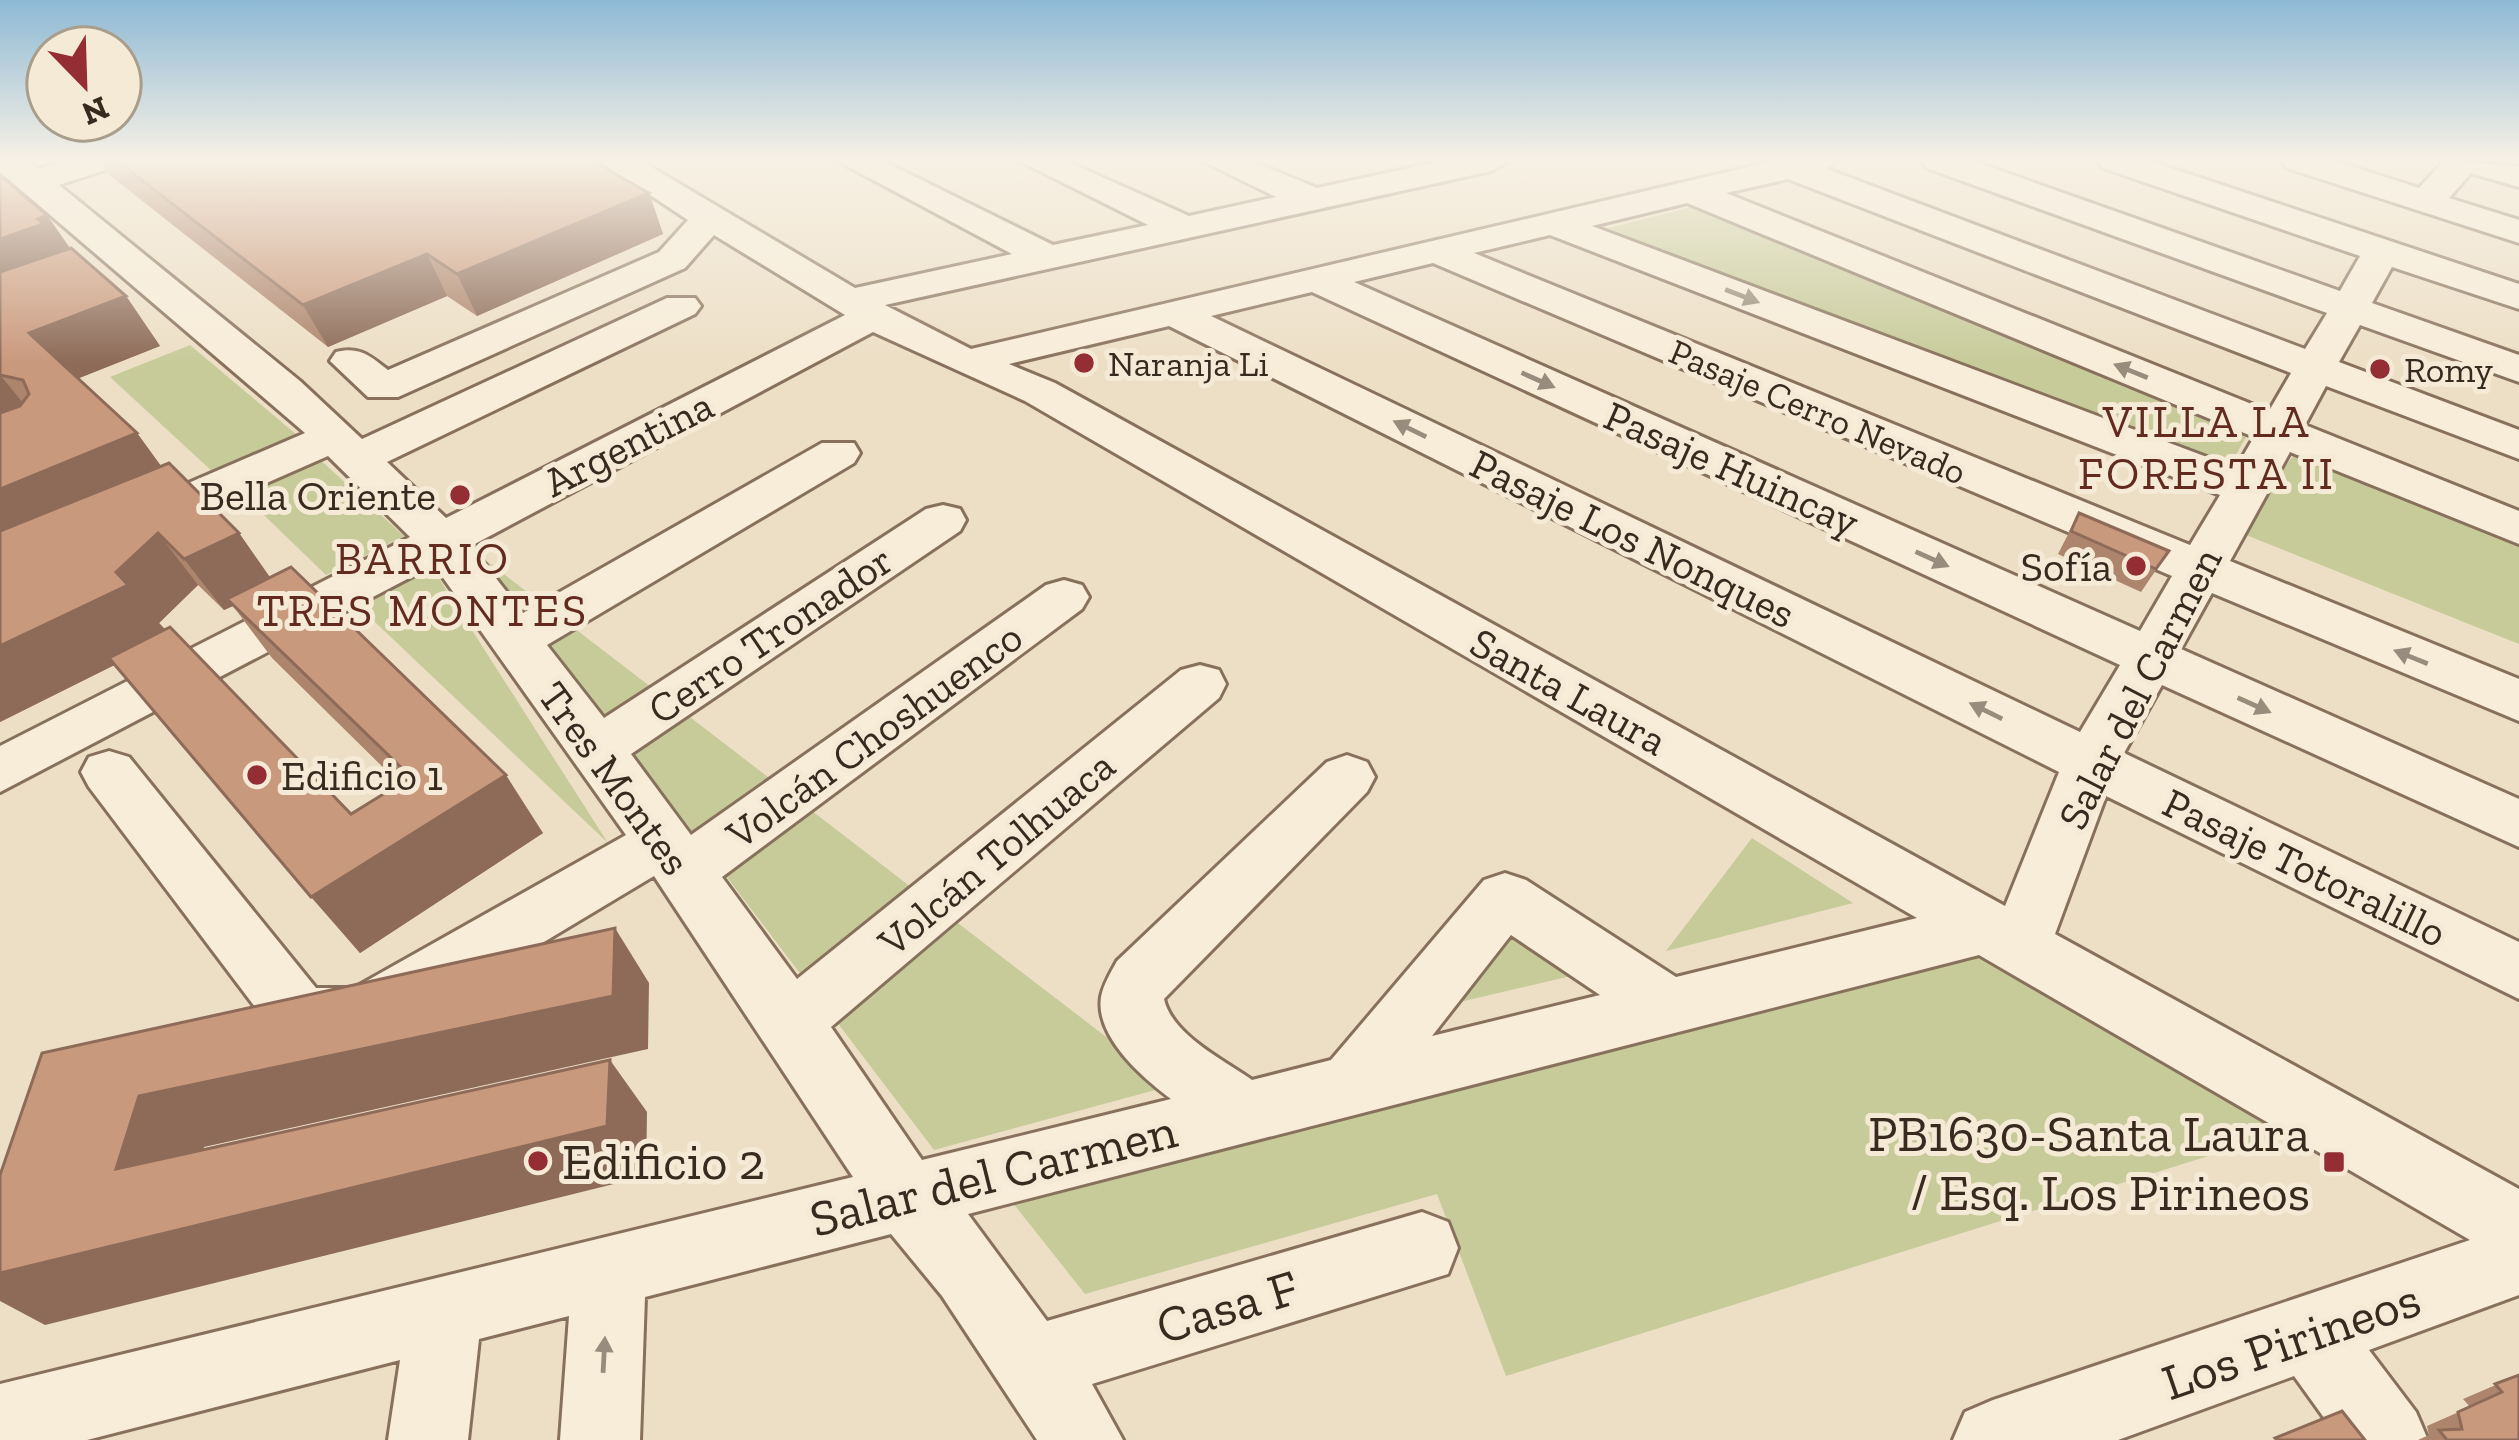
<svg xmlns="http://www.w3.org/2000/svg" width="2519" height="1440" font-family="'Zilla Slab',serif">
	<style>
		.green { fill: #c7cb9a }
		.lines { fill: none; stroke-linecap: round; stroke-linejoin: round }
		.minor-casing { stroke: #87715c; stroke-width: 6 }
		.minor { fill: #f8edd9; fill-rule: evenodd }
		.wall { fill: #ad846c; fill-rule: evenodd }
		.shaded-wall { fill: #8d6b58 }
		.building { fill: #c9997d; stroke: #8d6b58; stroke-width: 3 }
		.oneway { fill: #988c7c }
		.poi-dot { fill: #942e34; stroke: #f4ead5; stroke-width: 4.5 }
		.labels { text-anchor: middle; stroke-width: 10; stroke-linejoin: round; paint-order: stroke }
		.far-poi-label { font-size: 36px; fill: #382a1f; stroke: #f4ead5; text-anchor: start }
		.far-street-label { font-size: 36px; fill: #382a1f; stroke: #f4ead5 }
		.street-label { font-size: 42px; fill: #382a1f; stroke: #f4ead5 }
		.poi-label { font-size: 42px; fill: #382a1f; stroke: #f4ead5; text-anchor: end }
		.neighbourhood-label { font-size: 45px; letter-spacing: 3px; fill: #632b20; stroke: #f4ead5 }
		.near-poi-label { font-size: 51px; fill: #382a1f; stroke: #f4ead5; text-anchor: end }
		.near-street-label { font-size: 51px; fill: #382a1f; stroke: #f4ead5 }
	</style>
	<rect width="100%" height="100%" fill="#eddfc6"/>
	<!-- green -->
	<g class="green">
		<polygon points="1704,204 2251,428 2227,471 1604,229"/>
		<polygon points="190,345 297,435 214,473 110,377"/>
		<polygon points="2296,452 2519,544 2519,644 2236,531"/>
		<polygon points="317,457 404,536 326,575 242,494"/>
		<polygon points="487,561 1170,1086 934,1150"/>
		<polygon points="431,566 608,843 358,606"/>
		<polygon points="1752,838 1853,903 1666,951"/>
		<polygon points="1505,928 1580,974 1434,1008"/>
		<polygon points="1989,946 2288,1131 1506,1376 1437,1194 1085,1294 1012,1202"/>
	</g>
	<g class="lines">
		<!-- minor casing -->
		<g class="minor-casing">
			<g id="minor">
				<path d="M0,161h29l10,8 24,-8h53l-5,7 -52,17 241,196 62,58 305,-141h28l6,8 -6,8 -308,148 59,56 399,-203 -131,-80 -29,33 -287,129h-30l-38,-36 6,-9c24,-6 34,4 52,18l271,-118 29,-32 -89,-59h42l214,127 157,-34 -174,-93h45l170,84 95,-20 -128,-64h46l123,55 87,-19 -73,-36h48l66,27 125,-27h66l-17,10 -606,134 86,44 803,-188h62l-9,8 478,180 22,-36 -400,-145 -5,-7h51l367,130 20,-35 -257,-88 -5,-7h52l369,123v25l-127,-42 -20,36 147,52v27l-159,-57 -21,37 180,68v29l-193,-73 -21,39 214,86v33l-229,-92 -60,109 289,118v42l-307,-128 -31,56 338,150v48l-357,-162 -38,68 395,189v57l-413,-203 -51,138 464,255v106l-150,55 47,62 12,28h-88l-46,-64 -176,64h-165l12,-28 28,-12 477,-160 -491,-285 -1011,259 79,107 375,-109 26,10 10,26 -10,26 -356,110 31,56h-86l-95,-144 -51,-62 -246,63 -5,143h-80l9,-124 -90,23 -11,101h-80l12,-80 -313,80h-87v-56l853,-207 -199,-301 -269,161c-34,13 -74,12 -108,-1l-188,-249 -8,-15 8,-15 20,-6 20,6 187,231h38l272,-153 -192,-270 -434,227v-46l410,-209 -82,-81 -328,144v-36l305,-131 -305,-261zM1788,179l503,194 -22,38 -543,-218zM1687,203l567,234 -18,31 -644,-242zM1550,235l670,260 -30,50 -716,-292zM1433,263l739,313 -32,55 -786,-349zM1312,292l808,373 -40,67 -869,-416zM1169,326l890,446 -54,134 -950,-523 -46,-19zM873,332l152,69 892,517 -241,59 -150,-97 -21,-7 -21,7 -153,180 -79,20c-28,-20 -80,-45 -88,-81l203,-207 8,-15 -8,-15 -20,-7 -20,7 -210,199c-6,11 -14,24 -16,36 -6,40 42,81 70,102l-249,61 -91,-133 388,-329 7,-14 -7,-14 -19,-5 -19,5 -384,309 -75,-102 360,-268 7,-12 -7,-12 -18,-5 -18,5 -355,250 -60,-81 329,-223 6,-11 -6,-11 -17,-4 -17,4 -322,209 -57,-73 307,-182 6,-10 -6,-10h-32l-299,170 -52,-67zM1511,935l89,60 -168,41z"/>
				<polygon points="2282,161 2335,161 2419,188 2444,161 2519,166 2519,187 2471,173 2449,198 2519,220 2519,243 2287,168"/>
			</g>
		</g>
		<!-- minor -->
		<use href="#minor" class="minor"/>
	</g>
	<!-- wall -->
	<g class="wall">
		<polygon points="100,161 592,161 649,193 663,234 477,316 447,296 328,347 108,174"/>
		<path d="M0,175l70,74 56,47 34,50 -82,32 59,55 24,33 78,67 31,44 273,256 -183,120 -246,-288 -114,57zM198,585l26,25 9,-4 39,52 128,126 -49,30 -192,-191z"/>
		<polygon points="2079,513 2169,551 2141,592 2058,554"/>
		<polygon points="2519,1375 2519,1440 2418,1440 2429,1435 2427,1426 2470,1407 2463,1399"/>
	</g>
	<!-- shaded-wall -->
	<g class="shaded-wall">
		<polygon points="649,193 663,234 477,316 457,274"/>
		<polygon points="47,215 81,264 0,301 0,239"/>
		<polygon points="427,254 447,296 328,347 303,305"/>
		<polygon points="126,296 160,346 67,383 29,333"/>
		<polygon points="0,375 42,426 0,441"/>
		<polygon points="137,433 174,484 0,559 0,489"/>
		<polygon points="158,533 198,585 159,623 171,637 0,722 0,646 116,572"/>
		<polygon points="239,533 275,585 227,599 233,606 224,610 184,559"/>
		<polygon points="506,775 543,833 360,953 311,897"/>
		<polygon points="615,928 649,983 648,1049 204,1147 185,1217 116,1169 139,1096"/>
		<polygon points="610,1060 647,1112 646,1176 45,1325 0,1301 0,1273"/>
	</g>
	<!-- building -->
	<g class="building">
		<polygon points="117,161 592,161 649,193 457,274 427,254 303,305"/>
		<polygon points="0,175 47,215 38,219 43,224 0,239"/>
		<polygon points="71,248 126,296 29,333 137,433 0,489 0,413 20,406 29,394 23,380 0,375 0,272"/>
		<polygon points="169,463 239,533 184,559 158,533 116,572 128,585 0,646 0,531"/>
		<polygon points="2079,513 2169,551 2156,569 2071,531"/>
		<polygon points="291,567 506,775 311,897 109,658 170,627 351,814 411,777 227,599"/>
		<polygon points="615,928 613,996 139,1096 116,1169 610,1060 607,1126 0,1273 0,1175 42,1053"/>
		<polygon points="2519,1375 2519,1440 2447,1440 2439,1430 2462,1429 2458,1412 2502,1392 2495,1384"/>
		<polygon points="2342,1411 2365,1440 2277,1440 2275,1438"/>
	</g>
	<!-- one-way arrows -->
	<defs><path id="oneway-solid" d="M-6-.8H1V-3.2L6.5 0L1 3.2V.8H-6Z" transform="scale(3)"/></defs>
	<g class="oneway">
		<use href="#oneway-solid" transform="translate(1742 296) rotate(21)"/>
		<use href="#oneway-solid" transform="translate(2131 371) rotate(-158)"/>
		<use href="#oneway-solid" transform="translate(1538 380) rotate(24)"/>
		<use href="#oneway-solid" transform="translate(1410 429) rotate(-154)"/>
		<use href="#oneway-solid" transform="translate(1932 559) rotate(24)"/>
		<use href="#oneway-solid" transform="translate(2411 657) rotate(-158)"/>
		<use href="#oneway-solid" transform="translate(2254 705) rotate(24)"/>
		<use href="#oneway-solid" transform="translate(1986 711) rotate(-154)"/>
		<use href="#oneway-solid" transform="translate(604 1355) rotate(-87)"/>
	</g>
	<!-- sky -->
	<linearGradient id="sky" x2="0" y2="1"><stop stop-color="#8eb9d5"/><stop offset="0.44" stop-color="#f7f1e5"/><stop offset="1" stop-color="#f7f1e5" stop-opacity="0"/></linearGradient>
	<rect width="2519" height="363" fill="url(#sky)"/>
	<!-- markers -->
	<g class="poi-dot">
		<circle cx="1084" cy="363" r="12"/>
		<circle cx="2380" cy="369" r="12"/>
		<circle cx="460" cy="495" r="12"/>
		<circle cx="2136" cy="566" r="12"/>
		<circle cx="257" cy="775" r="12"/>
		<circle cx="538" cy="1161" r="12"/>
		<rect x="2322" y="1150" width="24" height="24" rx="6"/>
	</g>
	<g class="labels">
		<!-- far-poi labels -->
		<g class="far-poi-label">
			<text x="1108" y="376">Naranja Li</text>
			<text x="2404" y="382">Romy</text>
		</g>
		<!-- far-street labels -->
		<g class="far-street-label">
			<text transform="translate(1818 411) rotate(23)" y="13">Pasaje Cerro Nevado</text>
		</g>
		<!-- street labels -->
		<g class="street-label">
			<text transform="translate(628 443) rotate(-27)" y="15">Argentina</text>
			<text transform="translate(1732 468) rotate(24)" y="15">Pasaje Huincay</text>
			<text transform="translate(1633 538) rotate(26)" y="15">Pasaje Los Nonques</text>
			<text transform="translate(770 634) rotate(-34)" y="15">Cerro Tronador</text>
			<text transform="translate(2139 688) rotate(-63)" y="15">Salar del Carmen</text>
			<text transform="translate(1569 691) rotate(29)" y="15">Santa Laura</text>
			<text transform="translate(874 735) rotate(-36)" y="15">Volcán Choshuenco</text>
			<text transform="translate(615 778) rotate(54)" y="15">Tres Montes</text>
			<text transform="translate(996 853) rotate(-40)" y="15">Volcán Tolhuaca</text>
			<text transform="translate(2305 867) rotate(26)" y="15">Pasaje Totoralillo</text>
		</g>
		<!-- poi labels -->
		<g class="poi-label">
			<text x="436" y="510">Bella Oriente</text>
			<text x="2112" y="581">Sofía</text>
			<text x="281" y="790" text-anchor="start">Edificio 1</text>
		</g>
		<!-- neighbourhood labels -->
		<g class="neighbourhood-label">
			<text x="2207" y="437">VILLA LA<tspan x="2207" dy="52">FORESTA II</tspan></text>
			<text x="423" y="574">BARRIO<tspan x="423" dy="52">TRES MONTES</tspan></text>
		</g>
		<!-- near-poi labels -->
		<g class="near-poi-label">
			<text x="2310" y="1151">PB1630-Santa Laura<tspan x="2310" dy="59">/ Esq. Los Pirineos</tspan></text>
			<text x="562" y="1179" text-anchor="start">Edificio 2</text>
		</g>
		<!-- near-street labels -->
		<g class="near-street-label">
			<text transform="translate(993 1174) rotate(-14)" y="18">Salar del Carmen</text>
			<text transform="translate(1227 1306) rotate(-17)" y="18">Casa F</text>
			<text transform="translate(2291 1340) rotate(-19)" y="18">Los Pirineos</text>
		</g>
	</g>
	<!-- north arrow -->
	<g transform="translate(84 84) rotate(157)"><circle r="57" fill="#f4ead5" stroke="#a99d8c" stroke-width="3"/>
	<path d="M0-9L21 45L0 30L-21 45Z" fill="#942e34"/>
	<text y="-18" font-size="33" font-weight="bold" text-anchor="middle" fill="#382a1f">N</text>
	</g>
</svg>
